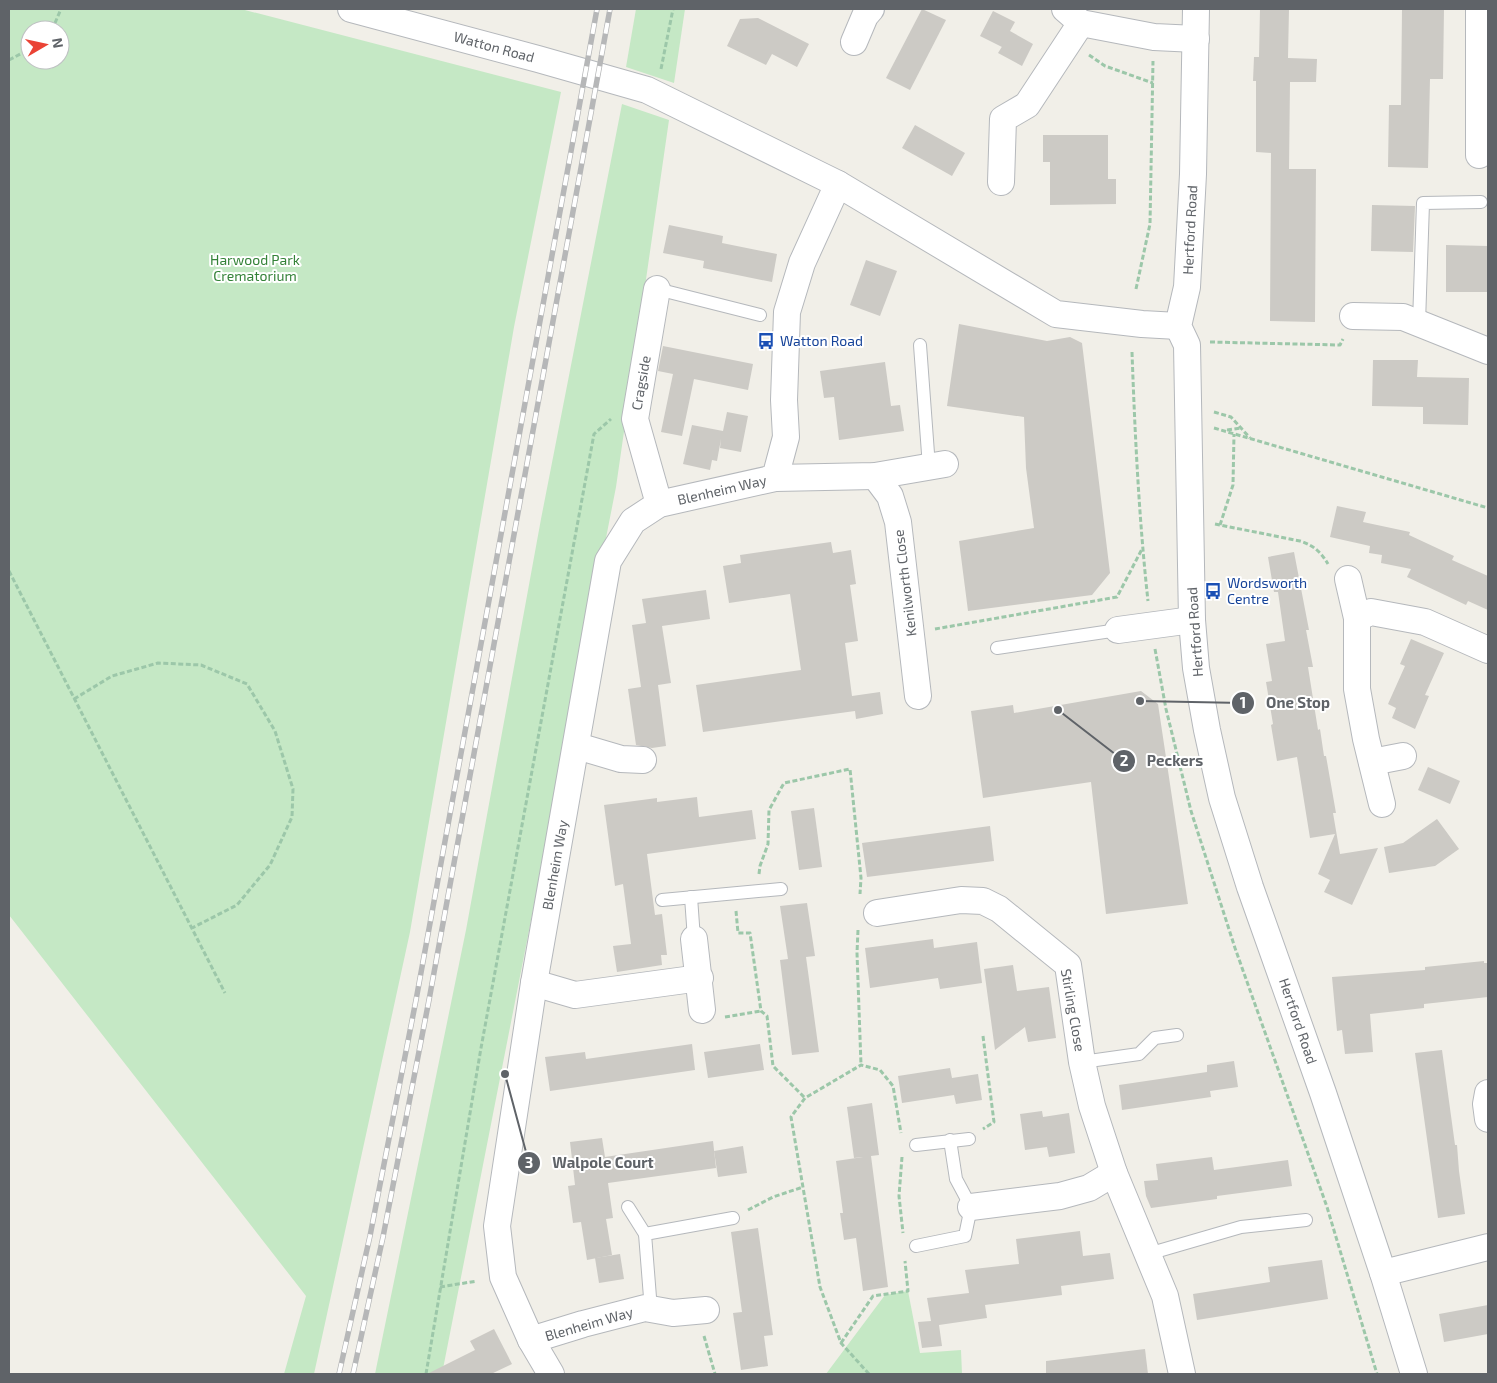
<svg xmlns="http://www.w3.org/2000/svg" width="1497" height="1383" font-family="'Exo 2',sans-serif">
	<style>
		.green { fill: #c5e8c5; fill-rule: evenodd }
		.building { fill: #cccac5 }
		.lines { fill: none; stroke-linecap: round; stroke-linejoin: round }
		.lane-casing { stroke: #b5b8bc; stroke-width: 14 }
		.street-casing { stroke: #b5b8bc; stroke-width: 28 }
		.path { stroke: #9cc7a9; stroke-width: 3; stroke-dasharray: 5 2.5; stroke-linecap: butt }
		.lane { stroke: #fff; stroke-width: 12 }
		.street { stroke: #fff; stroke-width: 26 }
		.rail-casing { stroke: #b6b7b8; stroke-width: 5.5 }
		.rail { stroke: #fff; stroke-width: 4; stroke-dasharray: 11; stroke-linecap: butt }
		.labels { text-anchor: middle; stroke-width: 4; stroke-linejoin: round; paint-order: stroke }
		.street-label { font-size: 14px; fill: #5f6368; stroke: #fff }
		.park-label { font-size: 14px; fill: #348238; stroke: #fff }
		.transit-label { font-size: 14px; fill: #164399; stroke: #fff; text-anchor: start }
		.leader { fill: none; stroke: #5f6368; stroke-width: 2 }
		.callout-dot { fill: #5f6368; stroke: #fff; stroke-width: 2 }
		.mark-label { font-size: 15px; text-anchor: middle; font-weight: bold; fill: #fff }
		.callout-label { font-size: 15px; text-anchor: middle; font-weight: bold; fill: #5f6368; stroke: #fff; stroke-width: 4; stroke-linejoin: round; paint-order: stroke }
	</style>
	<rect width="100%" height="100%" fill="#f1efe8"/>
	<!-- green -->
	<g class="green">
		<path d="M9,9h232l320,83 -47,235 -104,605 -96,442h-30l22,-78 -297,-381zM30,30h30v30h-30z"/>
		<polygon points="636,9 685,9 674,83 626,67"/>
		<polygon points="622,104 669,120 616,487 442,1374 375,1374 466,930 541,519"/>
		<polygon points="908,1291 920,1353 961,1350 962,1374 826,1374 885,1295"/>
	</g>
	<!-- building -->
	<g class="building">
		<polygon points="922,9 946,20 910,90 886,78"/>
		<polygon points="1260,9 1289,9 1288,58 1317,59 1316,82 1290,82 1289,169 1316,169 1315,322 1270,321 1271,153 1256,152 1256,81 1253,81 1254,57 1259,57"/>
		<polygon points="1402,9 1444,9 1443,79 1430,79 1428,168 1388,167 1389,105 1401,105"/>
		<polygon points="993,11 1015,22 1010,31 1033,44 1022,66 998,53 1003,45 1002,47 980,36"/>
		<polygon points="758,18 809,44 797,67 772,54 766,65 727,46 740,19"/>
		<polygon points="915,125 965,153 952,176 902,148"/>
		<polygon points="1043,135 1108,135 1108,179 1116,179 1116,204 1050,205 1050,162 1043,162"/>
		<polygon points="1372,205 1415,206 1413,252 1371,251"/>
		<polygon points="669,225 723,236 722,243 777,254 772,282 703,268 704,261 663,253"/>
		<polygon points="1446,245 1488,246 1488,292 1446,292"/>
		<polygon points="866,260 897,271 880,316 850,305"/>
		<polygon points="959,324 1047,341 1070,337 1082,343 1110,573 1092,595 968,611 959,541 1034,528 1026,468 1024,417 947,406"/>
		<polygon points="663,346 753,364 748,390 694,379 682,436 661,432 673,374 658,371"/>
		<polygon points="1373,360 1418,360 1417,377 1469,378 1468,425 1423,424 1423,407 1372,406"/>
		<polygon points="885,362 891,406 900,405 904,431 839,440 834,397 824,398 820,371"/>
		<polygon points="727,412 748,416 741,452 720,448 721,439 717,461 712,460 710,470 683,464 692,425 723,431"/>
		<polygon points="1337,506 1366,512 1363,522 1410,532 1409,535 1454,556 1452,560 1488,576 1488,610 1468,601 1466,605 1407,577 1411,569 1381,563 1382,555 1369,553 1370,546 1330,537"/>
		<polygon points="831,542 833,553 851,550 856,584 850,585 858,641 845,643 852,696 880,692 883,714 856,719 855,711 703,732 696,685 801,670 790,594 729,603 723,566 741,563 740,555"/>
		<polygon points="1294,552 1309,630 1306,630 1313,667 1308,667 1318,730 1320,729 1324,756 1326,756 1336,813 1333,813 1340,854 1378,848 1352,905 1324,892 1330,880 1318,874 1335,834 1310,838 1297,757 1277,761 1271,725 1273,724 1266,682 1272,681 1266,644 1285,641 1278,592 1274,592 1268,557"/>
		<polygon points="706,590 710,619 662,626 671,683 658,685 666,746 652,748 636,745 628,689 641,687 632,625 646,623 642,599"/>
		<polygon points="1411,639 1444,653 1425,695 1429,696 1415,729 1392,718 1396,708 1388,704 1405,666 1400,664"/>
		<polygon points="1141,691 1158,704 1188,904 1106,914 1091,782 983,798 971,711 1013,705 1014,713"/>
		<polygon points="1428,767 1460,781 1450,804 1418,790"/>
		<polygon points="697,797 699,817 752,810 756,839 647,854 655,915 662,914 667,955 661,955 662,965 617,972 613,946 631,944 623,884 615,886 604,805 657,798 657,802"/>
		<polygon points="814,808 822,867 799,870 791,811"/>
		<polygon points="1437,819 1459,849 1435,866 1389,873 1384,847 1403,843"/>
		<polygon points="990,826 994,861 867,877 862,843"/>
		<polygon points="807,903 815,956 806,957 819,1052 792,1055 780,960 788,959 780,906"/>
		<polygon points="933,939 934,948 977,942 982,983 940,989 938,978 870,988 865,948"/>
		<polygon points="1484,961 1484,963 1488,963 1488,997 1424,1004 1424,1008 1370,1014 1373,1052 1345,1054 1342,1030 1337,1031 1332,977 1425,970 1425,967"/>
		<polygon points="1013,965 1017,991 1049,987 1056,1038 1028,1042 1025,1027 995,1050 984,969"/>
		<polygon points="692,1044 695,1070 550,1091 545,1057 585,1052 586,1059"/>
		<polygon points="760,1044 764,1070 708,1078 704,1052"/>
		<polygon points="1442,1050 1455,1145 1457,1145 1459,1171 1465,1214 1438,1218 1415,1053"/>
		<polygon points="1234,1061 1238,1087 1210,1091 1211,1097 1122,1110 1119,1085 1207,1072 1207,1065"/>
		<polygon points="950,1068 952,1078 978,1074 982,1100 956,1104 954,1095 902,1103 898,1076"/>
		<polygon points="872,1103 879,1155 871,1156 888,1287 863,1291 856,1238 844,1240 840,1213 843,1213 836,1161 863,1157 854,1158 847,1107"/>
		<polygon points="1042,1111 1043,1117 1069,1113 1075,1153 1049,1157 1047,1147 1025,1150 1020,1114"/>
		<polygon points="602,1138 605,1157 713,1141 716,1168 608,1183 613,1218 606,1219 612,1255 587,1260 581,1222 573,1223 568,1186 575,1185 570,1142"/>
		<polygon points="743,1146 747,1173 718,1177 714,1151"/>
		<polygon points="1212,1157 1214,1170 1288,1160 1292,1186 1217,1196 1217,1199 1151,1208 1146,1196 1144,1181 1158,1180 1156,1164"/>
		<polygon points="758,1228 773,1335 764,1336 768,1366 741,1370 733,1313 742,1312 731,1232"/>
		<polygon points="1080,1231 1083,1256 1110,1253 1114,1279 1061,1286 1062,1295 985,1305 987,1318 939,1325 942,1346 922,1348 918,1322 931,1321 927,1298 969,1293 965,1270 1019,1264 1016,1239"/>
		<polygon points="620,1254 624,1279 599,1283 595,1258"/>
		<polygon points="1322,1260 1328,1299 1197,1320 1193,1294 1270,1282 1268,1267"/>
		<polygon points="1488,1305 1488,1334 1444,1342 1439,1314"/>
		<polygon points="494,1329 512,1364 491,1374 427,1374 475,1350 470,1341"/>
		<polygon points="1145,1349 1148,1374 1046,1374 1046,1361"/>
	</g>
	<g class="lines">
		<!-- lane casing -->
		<g class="lane-casing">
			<g id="lane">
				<polyline points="657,289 760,315"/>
				<polyline points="1419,323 1423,203 1481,202"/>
				<polyline points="920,345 929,467"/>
				<polyline points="997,648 1118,630"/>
				<polyline points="691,897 694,939"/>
				<polyline points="662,900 781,889"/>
				<polyline points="1082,1062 1139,1054 1155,1038 1177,1035"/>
				<polyline points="916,1145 969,1139"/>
				<polyline points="628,1207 645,1234"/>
				<polyline points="916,1246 965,1236 971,1207 956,1179 950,1140"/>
				<polyline points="1148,1254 1241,1227 1306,1220"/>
				<polyline points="651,1310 645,1234 733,1218"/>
			</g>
		</g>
		<!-- street casing -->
		<g class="street-casing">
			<g id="street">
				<polyline points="351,9 538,59 647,90 838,184 1056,314 1142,324 1178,326"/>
				<polyline points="1065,9 1081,23 1154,37 1196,39"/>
				<polyline points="1196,9 1193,174 1187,287 1178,326 1187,345 1192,620 1196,668 1207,730 1222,798 1250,887 1323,1093 1383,1273 1414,1374"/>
				<polyline points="854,42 865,16 871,9"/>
				<polyline points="1479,155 1479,9"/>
				<polyline points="1001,182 1003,119 1027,105 1081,23"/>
				<polyline points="657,289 635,419 659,504"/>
				<polyline points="1353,316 1403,317 1488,351"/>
				<polyline points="875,476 890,496 898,522 918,696"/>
				<polyline points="775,478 875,476 945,464"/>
				<polyline points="1348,579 1357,618"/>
				<polyline points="1118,630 1192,620"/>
				<polyline points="577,746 621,759 643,760"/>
				<polyline points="1372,762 1403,756"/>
				<polyline points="1382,804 1366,739 1357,689 1357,618 1371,612 1425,622 1488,650"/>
				<polyline points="877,913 961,900 983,901 999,909 1068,965 1082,1062 1092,1106 1114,1173 1165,1296 1182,1374"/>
				<polyline points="694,939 702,1010"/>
				<polyline points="534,983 575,995 700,978"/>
				<polyline points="1488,1093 1486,1104 1488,1119"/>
				<polyline points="971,1207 1060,1196 1089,1188 1114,1173"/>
				<polyline points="1383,1273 1488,1247"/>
				<polyline points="531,1340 583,1324 645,1308 673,1313 706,1310"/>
				<polyline points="551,1374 531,1340 503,1277 497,1226 534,983 608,561 633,521 659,504 775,478 786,437 784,400 787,312 802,263 838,184"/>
			</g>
		</g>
		<!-- path -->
		<g class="path">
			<polyline points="52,30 61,9"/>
			<polyline points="1089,55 1105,66 1153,83"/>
			<polyline points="9,60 30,49"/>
			<polyline points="661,69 673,9"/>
			<polyline points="1136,289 1150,224 1153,61"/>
			<polyline points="1210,342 1340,345 1343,339"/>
			<path d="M1132,352c3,84 7,167 16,249"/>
			<polyline points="1214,412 1231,417 1250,438"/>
			<polyline points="1214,428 1488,508"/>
			<polyline points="1227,430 1241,428"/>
			<path d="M1215,524l85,17c13,4 21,11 28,23"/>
			<polyline points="1220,525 1233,485 1234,434"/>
			<polyline points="9,571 225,993"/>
			<polyline points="935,629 1117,597 1142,549"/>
			<polyline points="1155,649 1166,709 1191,811 1235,948 1327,1207 1377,1374"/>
			<polyline points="74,699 112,676 158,663 201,665 247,684 275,731 293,789 292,817 270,865 237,905 192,928"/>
			<polyline points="759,874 760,866 768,844 769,810 784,783 850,769 861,878 860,894"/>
			<polyline points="736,911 738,933 750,933 761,1011 767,1016 773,1066 805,1098"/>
			<polyline points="858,930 857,953 861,1065"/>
			<polyline points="725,1017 761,1011"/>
			<polyline points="983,1036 994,1122 983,1129"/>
			<polyline points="902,1157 899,1196 903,1233"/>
			<polyline points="748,1210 773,1197 803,1187"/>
			<polyline points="440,1287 477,1281"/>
			<polyline points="704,1336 715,1374"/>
			<polyline points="841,1343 873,1296 908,1291 905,1261"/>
			<polyline points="426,1374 481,1048 594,434 611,419"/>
			<polyline points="869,1374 841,1343 820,1287 791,1117 805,1098 861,1065 880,1070 893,1086 901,1133"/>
		</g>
		<!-- lane -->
		<use href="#lane" class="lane"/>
		<!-- street -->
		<use href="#street" class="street"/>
		<!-- rail casing -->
		<g class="rail-casing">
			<g id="rail">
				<polyline points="339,1374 370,1236 416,1000 597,9"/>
				<polyline points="353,1374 383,1237 429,1000 610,9"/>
			</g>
		</g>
		<!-- rail -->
		<use href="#rail" class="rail"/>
	</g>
	<!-- icons -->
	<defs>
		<g id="bus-bare" transform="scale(1.35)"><path d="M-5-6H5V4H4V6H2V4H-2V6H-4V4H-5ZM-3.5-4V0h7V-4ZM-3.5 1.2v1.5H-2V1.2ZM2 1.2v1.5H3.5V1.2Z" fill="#1a4fb4" stroke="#fff" stroke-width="2.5" paint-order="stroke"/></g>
	</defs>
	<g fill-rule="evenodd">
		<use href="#bus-bare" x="766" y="341"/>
		<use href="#bus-bare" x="1213" y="591"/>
	</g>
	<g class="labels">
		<!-- street labels -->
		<g class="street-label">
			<text transform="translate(494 47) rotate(15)" y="5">Watton Road</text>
			<text transform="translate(1190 230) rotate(-87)" y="5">Hertford Road</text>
			<text transform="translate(641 383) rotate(-80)" y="5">Cragside</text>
			<text transform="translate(722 490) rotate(-13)" y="5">Blenheim Way</text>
			<text transform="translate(905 583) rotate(-97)" y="5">Kenilworth Close</text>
			<text transform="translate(1195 632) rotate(-94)" y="5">Hertford Road</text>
			<text transform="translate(555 865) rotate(-80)" y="5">Blenheim Way</text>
			<text transform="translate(1073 1010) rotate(80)" y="5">Stirling Close</text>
			<text transform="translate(1298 1021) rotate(71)" y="5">Hertford Road</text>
			<text transform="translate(589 1324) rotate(-16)" y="5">Blenheim Way</text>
		</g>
		<!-- park labels -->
		<g class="park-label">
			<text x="255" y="265">Harwood Park<tspan x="255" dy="16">Crematorium</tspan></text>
		</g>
		<!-- transit labels -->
		<g class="transit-label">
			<text x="780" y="346">Watton Road</text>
			<text x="1227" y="588">Wordsworth<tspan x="1227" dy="16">Centre</tspan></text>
		</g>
	</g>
	<!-- callouts -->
	<path class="leader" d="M1140 701L1243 703M1058 710L1124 761M505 1074L529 1163"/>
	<g class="callout-dot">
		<circle cx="1140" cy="701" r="5"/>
		<circle cx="1058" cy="710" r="5"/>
		<circle cx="505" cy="1074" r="5"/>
		<circle cx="1243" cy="703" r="12"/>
		<circle cx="1124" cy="761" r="12"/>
		<circle cx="529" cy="1163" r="12"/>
	</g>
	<g class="mark-label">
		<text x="1243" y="708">1</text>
		<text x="1124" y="766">2</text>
		<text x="529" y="1168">3</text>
	</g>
	<g class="callout-label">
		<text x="1298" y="708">One Stop</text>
		<text x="1175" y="766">Peckers</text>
		<text x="603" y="1168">Walpole Court</text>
	</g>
	<!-- border -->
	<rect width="1497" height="1383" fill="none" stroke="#5f6368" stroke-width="20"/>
	<!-- north arrow -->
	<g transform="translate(45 45) rotate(81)"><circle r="24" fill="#ffffff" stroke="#bfc1c3"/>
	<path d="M0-4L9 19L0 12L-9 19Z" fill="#ea4335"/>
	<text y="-8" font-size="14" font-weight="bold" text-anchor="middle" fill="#5f6368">N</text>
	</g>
</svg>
